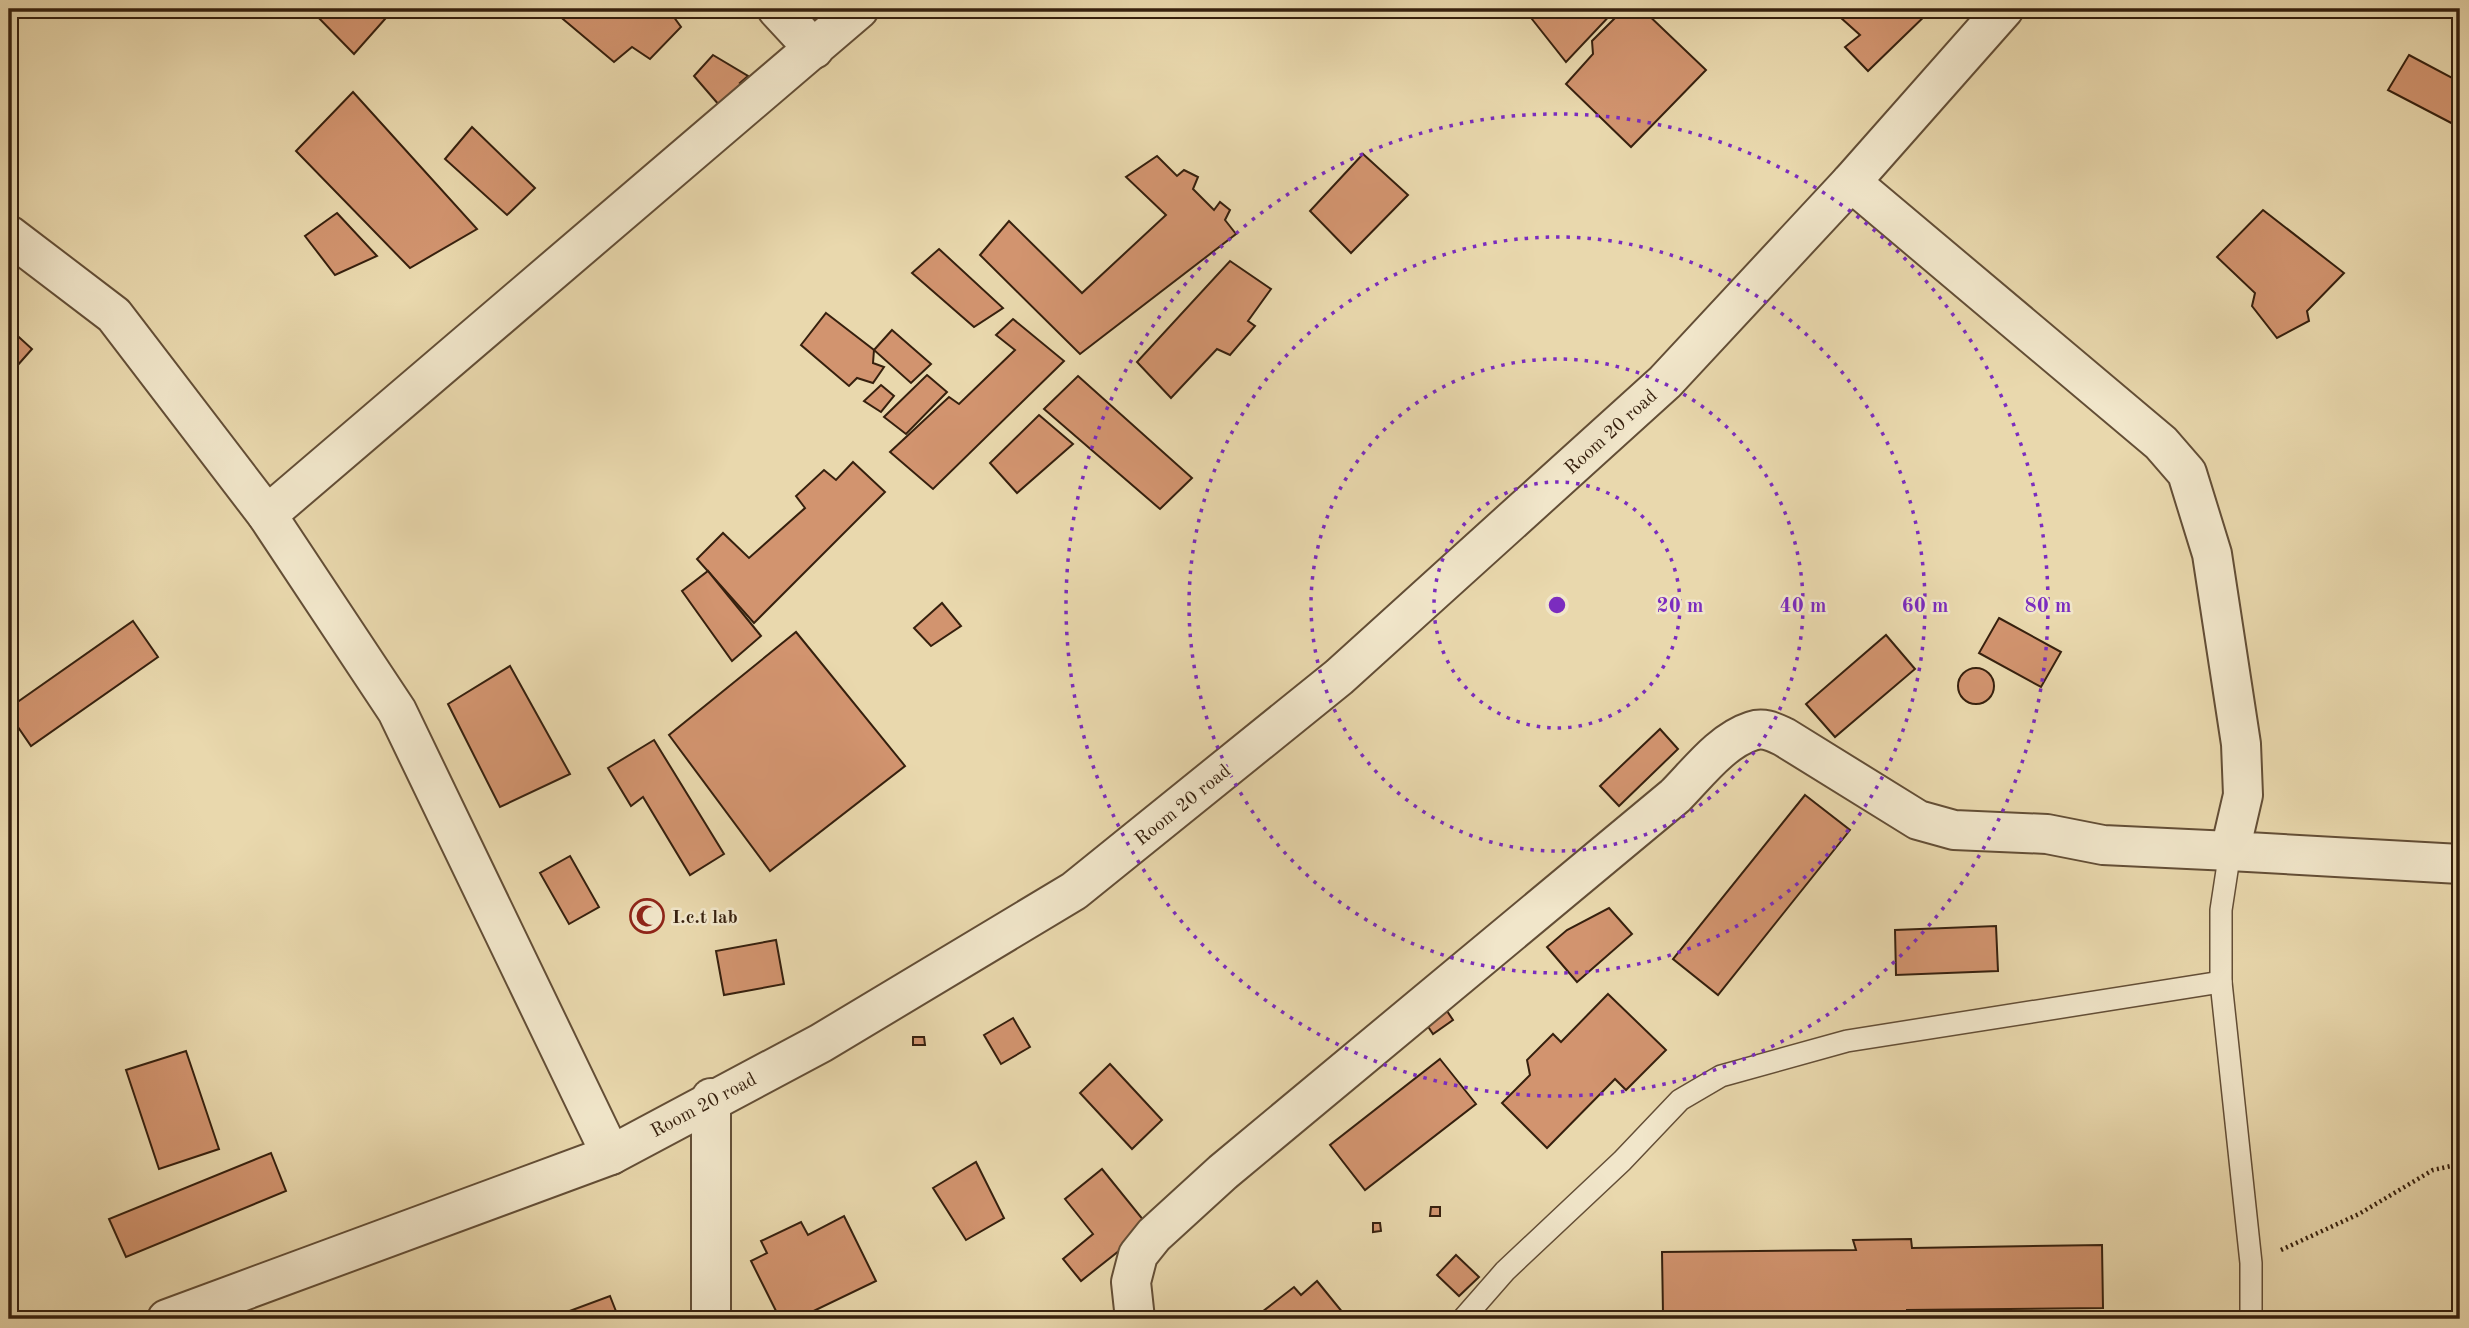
<svg xmlns="http://www.w3.org/2000/svg" width="2469" height="1328" font-family="'Old Standard TT',serif">
	<style>
		.building { fill: #d2946f; stroke: #36200e; stroke-width: 2 }
		.lines { fill: none; stroke-linecap: round; stroke-linejoin: round }
		.service-casing { stroke: #634e36; stroke-width: 24 }
		.minor-casing { stroke: #634e36; stroke-width: 42 }
		.path { stroke: #36200e; stroke-width: 4.5; stroke-dasharray: 2 3.5; stroke-linecap: butt }
		.service { stroke: #f1e6ca; stroke-width: 21 }
		.minor { stroke: #f1e6ca; stroke-width: 38 }
		.ring { fill: none; stroke: #7b2cbf; stroke-width: 3.5; stroke-dasharray: 3.5 7 }
		.labels { text-anchor: middle; stroke-width: 5; stroke-linejoin: round; paint-order: stroke }
		.street-label { font-size: 19px; fill: #36200e; stroke: #f1e6ca }
		.poi-label { font-size: 19px; font-weight: bold; fill: #36200e; stroke: #f1e6ca; text-anchor: start }
		.centre { fill: #7b2cbf; stroke: #f1e6ca; stroke-width: 3.5 }
		.ring-label { font-size: 21px; text-anchor: middle; font-weight: bold; fill: #7b2cbf; stroke: #f1e6ca; stroke-width: 5; stroke-linejoin: round; paint-order: stroke }
	</style>
	<rect width="100%" height="100%" fill="#e9d8ad"/>
	<filter id="stains"><feTurbulence type="fractalNoise" baseFrequency=".00286" numOctaves="4"/><feColorMatrix values="0 0 0 0 .2 0 0 0 0 .09 0 0 0 0 .02 0 0 0 .5 -.17"/></filter>
	<radialGradient id="worn" r=".72"><stop offset=".6" stop-color="#630" stop-opacity="0"/><stop offset="1" stop-color="#630" stop-opacity=".3"/></radialGradient>
	<!-- building -->
	<g class="building">
		<polygon points="310,9 392,9 393,10 354,54"/>
		<polygon points="551,9 668,9 681,27 650,59 632,47 614,62"/>
		<polygon points="1524,9 1616,9 1566,62"/>
		<polygon points="1624,9 1642,9 1706,70 1631,147 1566,84 1593,54 1592,41"/>
		<polygon points="1831,9 1932,9 1868,71 1845,47 1860,35"/>
		<polygon points="713,55 748,76 740,83 751,91 726,113 694,76"/>
		<polygon points="2409,55 2460,82 2459,127 2388,90"/>
		<polygon points="353,92 477,229 410,268 296,151"/>
		<polygon points="472,127 535,188 507,215 445,159"/>
		<polygon points="1363,154 1408,195 1351,253 1310,211"/>
		<polygon points="1157,156 1177,176 1184,170 1198,177 1193,189 1214,210 1220,202 1230,210 1225,220 1236,234 1080,354 980,255 1009,221 1082,293 1166,215 1126,177"/>
		<polygon points="2263,210 2344,273 2307,311 2309,321 2277,338 2252,306 2255,293 2217,257"/>
		<polygon points="337,213 377,256 335,275 305,236"/>
		<polygon points="939,249 1003,308 974,327 912,273"/>
		<polygon points="1230,261 1271,289 1248,321 1255,326 1230,355 1217,349 1171,398 1137,362"/>
		<polygon points="826,313 874,350 873,363 884,367 873,383 857,378 849,386 801,345"/>
		<polygon points="1013,319 1064,361 933,489 890,452 949,397 959,404 1015,350 996,335"/>
		<polygon points="9,328 32,349 9,375"/>
		<polygon points="892,330 931,364 911,383 874,350"/>
		<polygon points="927,375 947,392 906,434 884,417"/>
		<polygon points="1078,376 1192,478 1160,509 1044,409"/>
		<polygon points="881,385 894,396 881,412 864,401"/>
		<polygon points="1039,415 1073,444 1017,493 990,463"/>
		<polygon points="853,462 885,492 754,623 697,559 723,533 749,558 805,508 796,496 824,470 836,480"/>
		<polygon points="708,571 761,636 732,661 682,591"/>
		<polygon points="942,603 961,626 931,646 914,628"/>
		<polygon points="1999,618 2061,652 2041,687 1979,653"/>
		<polygon points="133,621 158,657 31,746 9,714 9,708"/>
		<polygon points="796,632 905,766 770,871 669,735"/>
		<polygon points="1886,635 1915,669 1835,737 1806,704"/>
		<polygon points="510,666 570,774 500,807 448,704"/>
		<circle cx="1976" cy="686" r="18"/>
		<polygon points="1660,729 1678,749 1619,806 1600,786"/>
		<polygon points="654,740 724,854 690,875 643,797 631,806 608,768"/>
		<polygon points="1805,795 1850,830 1718,995 1673,959"/>
		<polygon points="570,856 599,907 569,924 540,873"/>
		<polygon points="1609,908 1632,934 1577,982 1547,947 1567,930"/>
		<polygon points="1996,926 1998,971 1896,975 1895,930"/>
		<polygon points="776,940 784,984 724,995 716,951"/>
		<polygon points="1608,994 1666,1050 1626,1090 1615,1079 1547,1148 1502,1103 1530,1075 1527,1060 1553,1034 1561,1042"/>
		<polygon points="1441,1002 1453,1020 1433,1034 1421,1016"/>
		<polygon points="1013,1018 1030,1047 1001,1064 984,1035"/>
		<polygon points="913,1037 924,1037 925,1045 913,1045"/>
		<polygon points="186,1051 219,1149 159,1169 126,1070"/>
		<polygon points="1440,1059 1476,1104 1365,1190 1330,1145"/>
		<polygon points="1110,1064 1162,1120 1132,1149 1080,1093"/>
		<polygon points="271,1153 286,1191 126,1257 109,1219"/>
		<polygon points="976,1162 1004,1218 966,1240 933,1188"/>
		<polygon points="1102,1169 1149,1227 1081,1281 1063,1259 1093,1234 1065,1199"/>
		<polygon points="1431,1207 1440,1207 1440,1216 1430,1216"/>
		<polygon points="844,1216 876,1281 797,1319 780,1319 751,1261 767,1253 761,1241 801,1222 808,1235"/>
		<polygon points="1373,1223 1380,1223 1381,1231 1373,1232"/>
		<polygon points="1911,1239 1912,1248 2102,1245 2103,1308 1907,1310 1907,1319 1861,1319 1861,1312 1663,1314 1662,1252 1856,1250 1853,1240"/>
		<polygon points="1456,1255 1479,1277 1459,1296 1437,1275"/>
		<polygon points="1317,1281 1348,1319 1268,1319 1262,1312 1294,1287 1301,1295"/>
		<polygon points="610,1296 619,1319 548,1319"/>
	</g>
	<g class="lines">
		<!-- service casing -->
		<g class="service-casing">
			<g id="service">
				<polyline points="2230,851 2221,910 2221,982 2251,1263 2251,1319"/>
				<polyline points="1463,1319 1505,1271 1622,1161 1680,1100 1721,1076 1847,1041 2221,982"/>
			</g>
		</g>
		<!-- minor casing -->
		<g class="minor-casing">
			<g id="minor">
				<polyline points="777,9 814,49"/>
				<polyline points="1851,182 2161,443 2187,473 2212,554 2241,744 2243,795 2230,851 2460,864"/>
				<polyline points="9,235 114,315 267,515 397,711 611,1155"/>
				<polyline points="267,515 859,9"/>
				<polyline points="167,1319 611,1155 821,1043 1074,891 1339,677 1665,382 1851,182 2004,9"/>
				<polyline points="711,1319 711,1098"/>
				<path d="M1135,1319l-4,-37 7,-27 16,-20 69,-63 452,-376c22,-22 46,-55 77,-65 12,-4 21,1 32,6l134,83 36,10 93,4 56,11 127,6"/>
			</g>
		</g>
		<!-- path -->
		<polyline class="path" points="2281,1250 2359,1214 2433,1170 2460,1164"/>
		<!-- service -->
		<use href="#service" class="service"/>
		<!-- minor -->
		<use href="#minor" class="minor"/>
	</g>
	<!-- distance rings -->
	<g class="ring">
		<circle cx="1557" cy="605" r="123"/>
		<circle cx="1557" cy="605" r="246"/>
		<circle cx="1557" cy="605" r="368"/>
		<circle cx="1557" cy="605" r="491"/>
	</g>
	<!-- icons -->
	<defs>
		<g id="mosque-ring" transform="scale(1.75)"><circle r="9.5" fill="#f1e6ca" stroke="#8f2418" stroke-width="1.5"/><path d="M3.5-4.9A6 6 0 1 0 3.5 4.9A5 5 0 1 1 3.5-4.9Z" fill="#8f2418"/></g>
	</defs>
	<g fill-rule="evenodd">
		<use href="#mosque-ring" x="647" y="916"/>
	</g>
	<g class="labels">
		<!-- street labels -->
		<g class="street-label">
			<text transform="translate(1610 431) rotate(-42)" y="7">Room 20 road</text>
			<text transform="translate(1182 804) rotate(-39)" y="7">Room 20 road</text>
			<text transform="translate(703 1104) rotate(-28)" y="7">Room 20 road</text>
		</g>
		<!-- poi labels -->
		<g class="poi-label">
			<text x="672" y="923">I.c.t lab</text>
		</g>
	</g>
	<circle cx="1557" cy="605" r="10" class="centre"/>
	<g class="ring-label">
		<text x="1680" y="612">20 m</text>
		<text x="1803" y="612">40 m</text>
		<text x="1925" y="612">60 m</text>
		<text x="2048" y="612">80 m</text>
	</g>
	<!-- margin -->
	<rect width="2469" height="1328" fill="none" stroke="#e9d8ad" stroke-width="35"/>
	<rect x="10" y="10" width="2448" height="1307" fill="none" stroke="#36200e" stroke-width="3.5"/>
	<rect x="18" y="18" width="2434" height="1293" fill="none" stroke="#36200e" stroke-width="2"/>
	<rect width="100%" height="100%" filter="url(#stains)"/>
	<rect width="100%" height="100%" fill="url(#worn)"/>
</svg>
